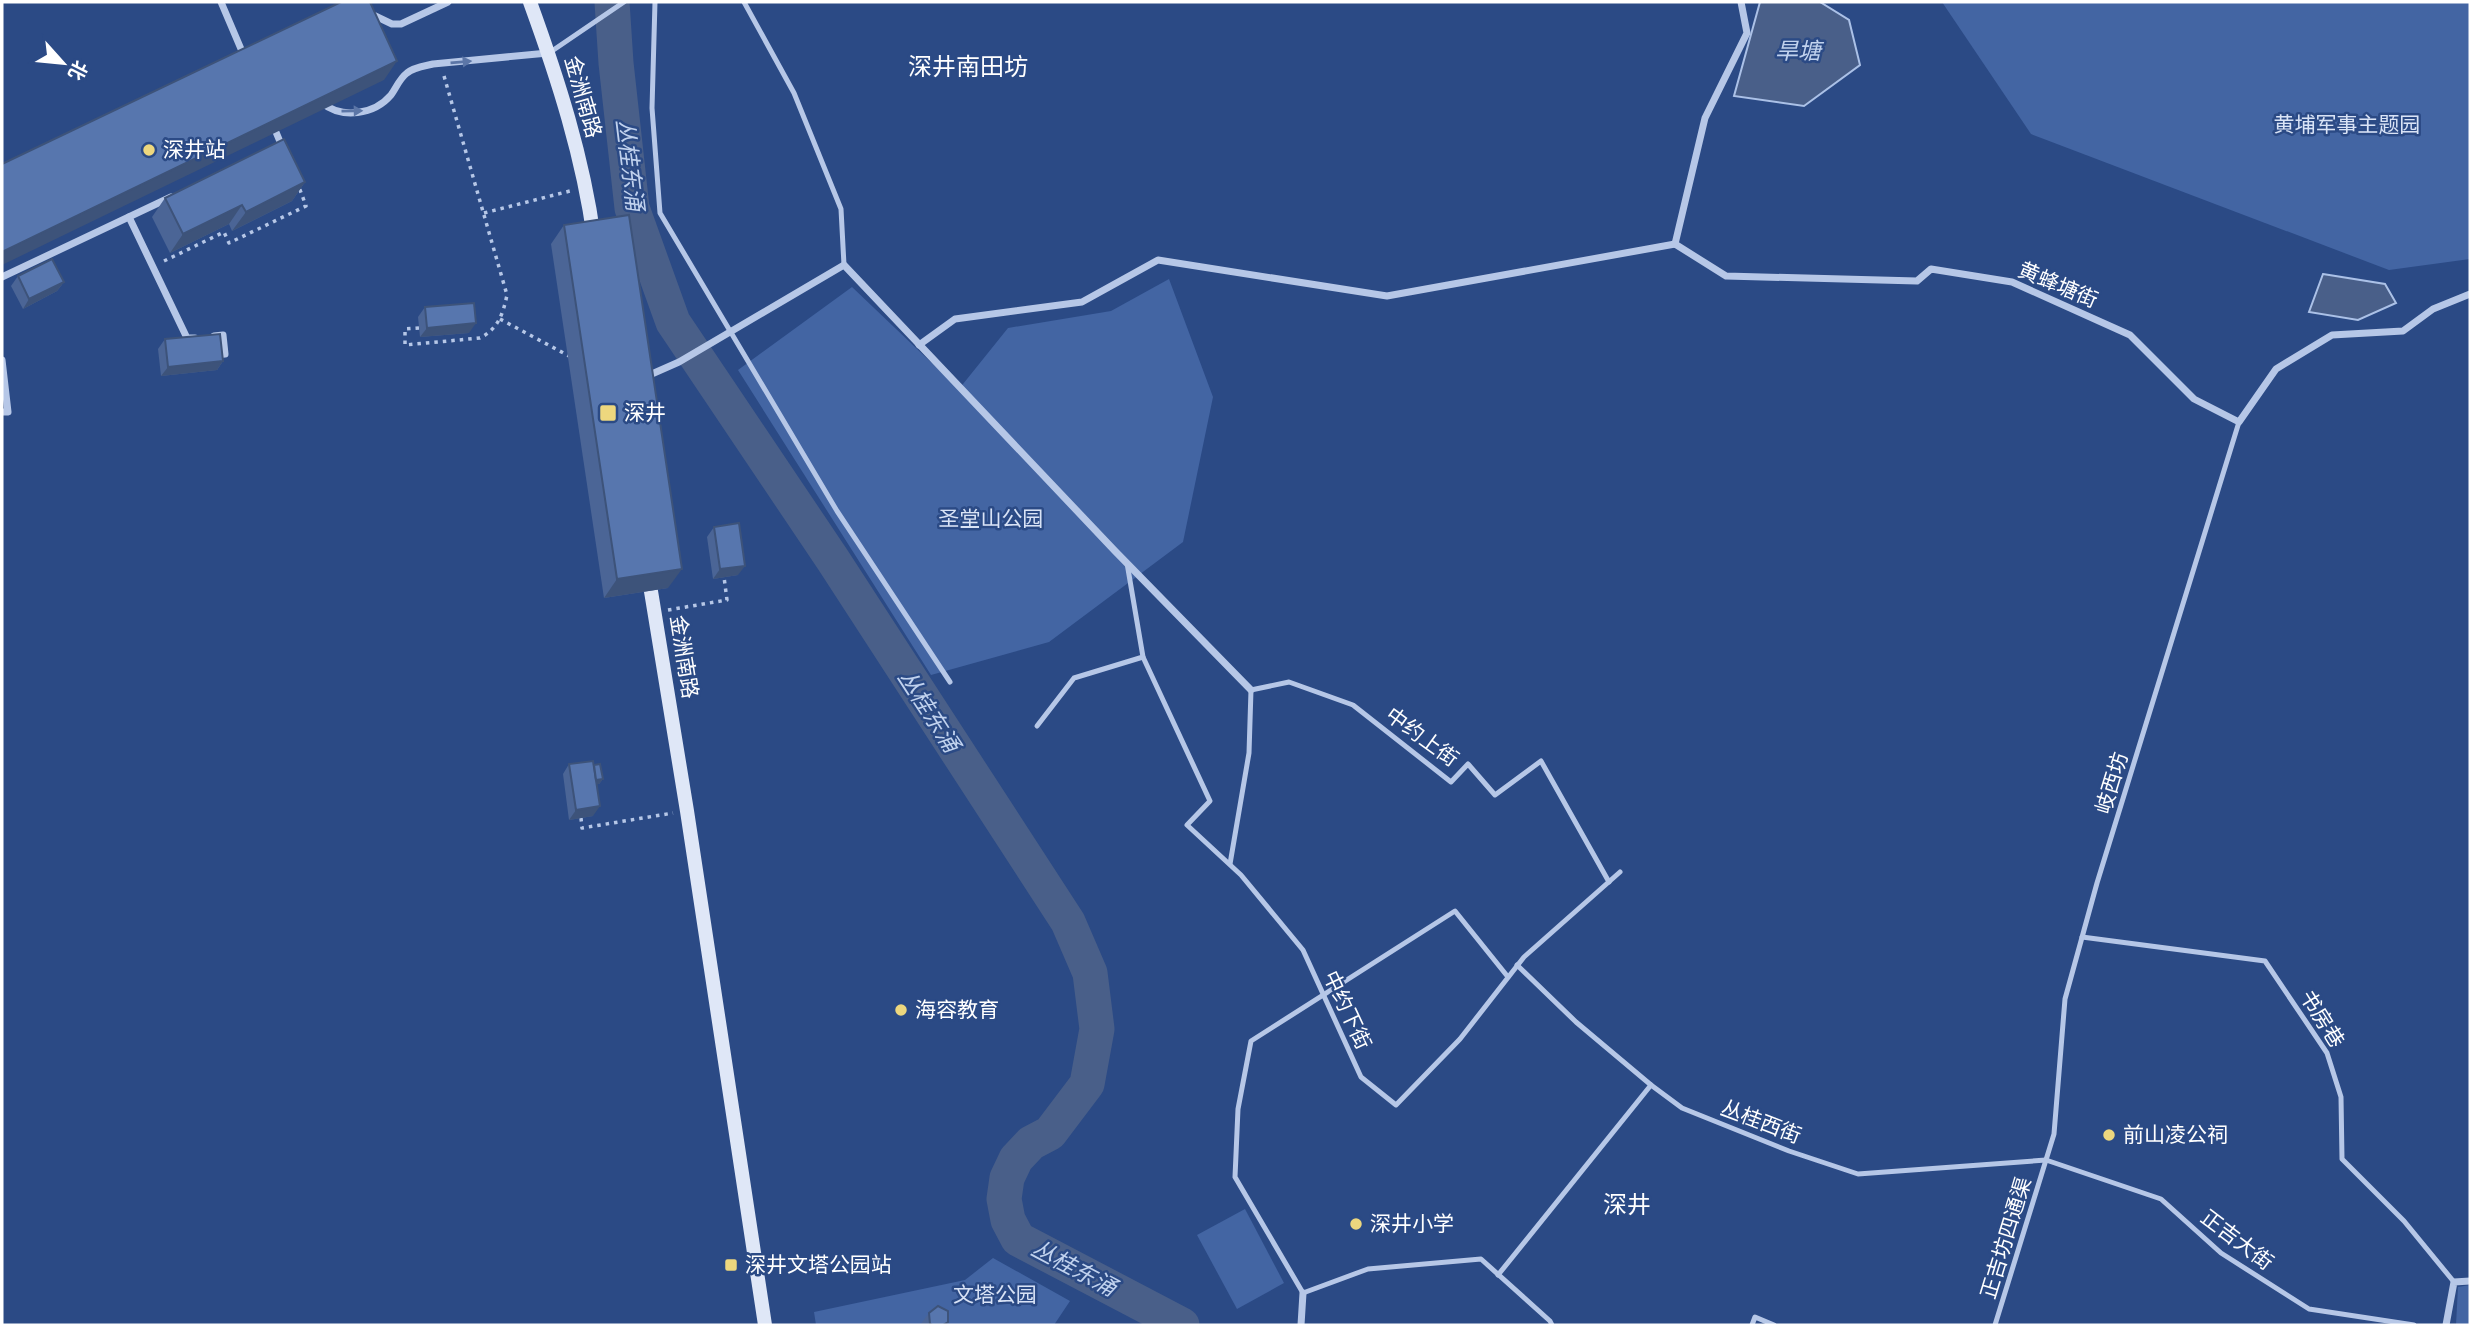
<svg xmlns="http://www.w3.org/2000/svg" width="2472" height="1327" font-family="'Nunito Sans','Noto Sans SC',sans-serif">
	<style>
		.green { fill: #4365a3 }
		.water { fill: #495f89; stroke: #abc1e7; stroke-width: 2 }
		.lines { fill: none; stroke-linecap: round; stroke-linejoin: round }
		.river { stroke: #495f89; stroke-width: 35 }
		.path { stroke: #b6c7e7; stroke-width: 3.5; stroke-dasharray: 3.5 5; stroke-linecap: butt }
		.service { stroke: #b6c7e7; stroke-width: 5 }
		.minor { stroke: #b6c7e7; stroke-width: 7 }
		.secondary { stroke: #dfe7f7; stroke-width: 14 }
		.wall { fill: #4b6596 }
		.shaded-wall { fill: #3d537a }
		.building { fill: #5776ae; stroke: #3d537a; stroke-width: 2 }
		.oneway { fill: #5c76a7 }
		.poi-dot { fill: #edd77e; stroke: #2b4a85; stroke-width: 2.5 }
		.labels { text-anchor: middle; stroke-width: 5; stroke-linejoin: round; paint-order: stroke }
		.street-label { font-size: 21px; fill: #fff; stroke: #2b4a85 }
		.park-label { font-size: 21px; fill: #d9e3f6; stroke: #2b4a85 }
		.poi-label { font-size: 21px; fill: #fff; stroke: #2b4a85; text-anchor: start }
		.water-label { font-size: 23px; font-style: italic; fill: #c1d2ee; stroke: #2b4a85 }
		.quarter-label { font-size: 24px; fill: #fff; stroke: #2b4a85 }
	</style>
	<rect width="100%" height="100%" fill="#2b4a85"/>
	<!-- green -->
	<g class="green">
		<polygon points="1942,2 2470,2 2470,259 2389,270 2031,134"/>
		<polygon points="1169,279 1213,397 1183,542 1049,642 931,675 738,370 852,287 959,389 1008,328 1111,311"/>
		<polygon points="1245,1209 1284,1283 1237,1309 1197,1235"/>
		<polygon points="993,1258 1070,1301 1054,1325 816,1325 814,1312 965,1280"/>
		<polygon points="2470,1285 2470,1325 2456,1325 2458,1287"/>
	</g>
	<!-- water -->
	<g class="water">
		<polygon points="1760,2 1820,2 1849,20 1860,65 1804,106 1734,96"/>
		<polygon points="2323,274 2385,284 2396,303 2358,320 2309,312"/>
	</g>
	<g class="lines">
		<!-- river -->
		<polyline class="river" points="612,2 616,63 632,208 673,322 833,560 1068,922 1090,973 1097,1029 1087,1084 1050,1133 1031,1143 1016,1159 1007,1178 1004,1199 1008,1220 1018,1239 1182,1325"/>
		<!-- path -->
		<g class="path">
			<polyline points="484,213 570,191"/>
			<polyline points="164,261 224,232 229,243 306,206 299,187"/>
			<polyline points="500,319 569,356"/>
			<path d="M419,328l-14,1v16l75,-7c18,-9 23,-24 27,-43l-63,-219"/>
			<polyline points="668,610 727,600 724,577"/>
			<polyline points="581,818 582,828 673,813"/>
		</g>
		<!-- service -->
		<g class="service">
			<polyline points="655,2 652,108 660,213 837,511 950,682"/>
			<polyline points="744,2 794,93 841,209 844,265"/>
			<polyline points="549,53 624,2"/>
			<polyline points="1143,657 1210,801 1187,825 1241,875 1303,950 1361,1077 1396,1105 1460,1039 1524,957 1620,872"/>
			<polyline points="1037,726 1074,678 1143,657 1127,563"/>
			<polyline points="1230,864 1249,753 1251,690 1289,682 1353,705 1451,782 1468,764 1495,795 1541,761 1609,882"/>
			<polyline points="2082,937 2265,961 2327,1053 2341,1097 2342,1159 2404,1221 2454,1282"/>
			<polyline points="1517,965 1576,1022 1651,1085 1682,1108 1789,1151 1858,1174 2046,1160 2161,1199 2221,1253 2309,1309 2414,1325"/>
			<polyline points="1508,977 1455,911 1251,1041 1238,1109 1235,1177 1303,1293 1368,1269 1481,1259 1550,1321 1552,1325"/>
			<polyline points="1498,1275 1651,1085"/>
			<polyline points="1752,1325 1755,1317 1774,1325"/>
			<polyline points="1995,1325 2054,1134 2065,999 2097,883 2239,422"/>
		</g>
		<!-- minor -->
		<g class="minor">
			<polyline points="221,2 244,56"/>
			<polyline points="369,13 392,24 401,24 448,2"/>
			<path d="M322,103c20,16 52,12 69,-8 5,-7 9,-17 16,-22 7,-6 18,-7 26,-9l115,-11"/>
			<polyline points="273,125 281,144 276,147"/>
			<polyline points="129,217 187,338 195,338"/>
			<polyline points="1675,244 1726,276 1917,281 1931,269 2012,282 2130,335 2194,399 2239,422 2276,369 2332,335 2403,331 2433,309 2470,294"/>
			<polyline points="1675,244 1705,118 1747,33 1741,2"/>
			<polyline points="2,277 171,197"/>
			<polyline points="214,336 223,335 225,354 216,355"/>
			<polyline points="919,345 955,319 1082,302 1158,260 1387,296 1675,244"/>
			<polyline points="2,360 8,412 2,412"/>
			<polyline points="645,377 679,362 844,265 1115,551 1251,690"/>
			<polyline points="1301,1325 1303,1293"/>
			<polyline points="2446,1325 2454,1282 2470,1281"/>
		</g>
		<!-- secondary -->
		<g class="secondary">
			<path d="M530,2c28,77 53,155 64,236"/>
			<polyline points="648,573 687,811 765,1325"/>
		</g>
	</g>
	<!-- wall -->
	<g class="wall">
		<polygon points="305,182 292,201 232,231 229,224 170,253 152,217 165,198"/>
		<polygon points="564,225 668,588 604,598 551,244"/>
		<polygon points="18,276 64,282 57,291 23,309 11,286"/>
		<polygon points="425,307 469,333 420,337 418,317"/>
		<polygon points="165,339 223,361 217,370 161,376 158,349"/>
		<polygon points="714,527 738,575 713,579 707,537"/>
		<polygon points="569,764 594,765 603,779 599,784 597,784 593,816 569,820 563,774"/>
		<polygon points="929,1313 948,1322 946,1325 920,1325"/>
	</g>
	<!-- shaded-wall -->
	<g class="shaded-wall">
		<polygon points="397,61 384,80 2,265 2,252"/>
		<polygon points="305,182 292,201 232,231 246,212"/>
		<polygon points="242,205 229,224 170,253 183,234"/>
		<polygon points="64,282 57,291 23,309 29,299"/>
		<polygon points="476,323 469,333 420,337 427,328"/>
		<polygon points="223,361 217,370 161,376 168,367"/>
		<polygon points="745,566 738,575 713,579 720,569"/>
		<polygon points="682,569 668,588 604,598 617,579"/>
		<polygon points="603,779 599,784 589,785 592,780"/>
		<polygon points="600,806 593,816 569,820 576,810"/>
	</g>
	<!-- building -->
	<g class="building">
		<polygon points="341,2 370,2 397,61 2,252 2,164"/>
		<polygon points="284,139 305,182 246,212 242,205 183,234 165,198"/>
		<polygon points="629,215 682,569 617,579 564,225"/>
		<polygon points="52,259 64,282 29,299 18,276"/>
		<polygon points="474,303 476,323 427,328 425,307"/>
		<polygon points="220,334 223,361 168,367 165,339"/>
		<polygon points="739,523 745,566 720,569 714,527"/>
		<polygon points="593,761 600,806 576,810 569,764"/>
		<polygon points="600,764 603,779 596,780 594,765"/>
		<polygon points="938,1306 948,1311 948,1322 943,1325 932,1325 930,1324 929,1313"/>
	</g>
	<!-- one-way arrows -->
	<defs><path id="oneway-solid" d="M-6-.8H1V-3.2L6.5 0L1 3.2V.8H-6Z" transform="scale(1.75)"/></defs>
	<g class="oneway">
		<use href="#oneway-solid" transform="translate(461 62) rotate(-5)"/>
		<use href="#oneway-solid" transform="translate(352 111) rotate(-1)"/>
	</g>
	<!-- markers -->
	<g class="poi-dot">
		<circle cx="149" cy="150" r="7"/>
		<rect x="599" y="404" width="18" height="18" rx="3.5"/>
		<circle cx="901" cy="1010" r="7"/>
		<circle cx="2109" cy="1135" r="7"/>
		<circle cx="1356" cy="1224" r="7"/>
		<rect x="724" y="1258" width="14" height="14" rx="3.5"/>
	</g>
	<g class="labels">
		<!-- street labels -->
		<g class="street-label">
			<text transform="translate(583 97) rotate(74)" y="7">金洲南路</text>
			<text transform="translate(2058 285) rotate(23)" y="7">黄蜂塘街</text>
			<text transform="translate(684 657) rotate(81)" y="7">金洲南路</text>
			<text transform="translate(1422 737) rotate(36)" y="7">中约上街</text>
			<text transform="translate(2112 783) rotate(-73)" y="7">岐西坊</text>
			<text transform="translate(1347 1010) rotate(65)" y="7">中约下街</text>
			<text transform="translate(2322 1019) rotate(58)" y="7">书房巷</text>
			<text transform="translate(1761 1122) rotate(21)" y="7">丛桂西街</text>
			<text transform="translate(2006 1238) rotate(-73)" y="7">正吉坊四通渠</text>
			<text transform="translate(2237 1240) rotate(37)" y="7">正吉大街</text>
		</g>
		<!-- park labels -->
		<g class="park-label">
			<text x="2347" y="132">黄埔军事主题园</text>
			<text x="991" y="526">圣堂山公园</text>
			<text x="995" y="1302">文塔公园</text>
		</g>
		<!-- poi labels -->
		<g class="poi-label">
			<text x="163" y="157">深井站</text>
			<text x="624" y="420">深井</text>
			<text x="915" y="1017">海容教育</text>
			<text x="2123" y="1142">前山凌公祠</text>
			<text x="1370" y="1231">深井小学</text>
			<text x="745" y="1272">深井文塔公园站</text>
		</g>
		<!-- water labels -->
		<g class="water-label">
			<text x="1798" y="59">旱塘</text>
			<text transform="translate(630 165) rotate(83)" y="8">丛桂东涌</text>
			<text transform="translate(929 711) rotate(57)" y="8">丛桂东涌</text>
			<text transform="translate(1074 1268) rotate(28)" y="8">丛桂东涌</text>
		</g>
		<!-- quarter labels -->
		<g class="quarter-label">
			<text x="968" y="75">深井南田坊</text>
			<text x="1627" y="1213">深井</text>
		</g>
	</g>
	<!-- border -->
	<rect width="2472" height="1327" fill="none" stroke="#ffffff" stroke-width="7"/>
	<!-- north arrow -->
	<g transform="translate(63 63) rotate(117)" stroke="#2b4a85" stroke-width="5" paint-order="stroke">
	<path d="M0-5L12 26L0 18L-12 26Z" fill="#ffffff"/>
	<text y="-10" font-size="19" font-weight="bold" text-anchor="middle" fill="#ffffff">北</text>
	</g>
</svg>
